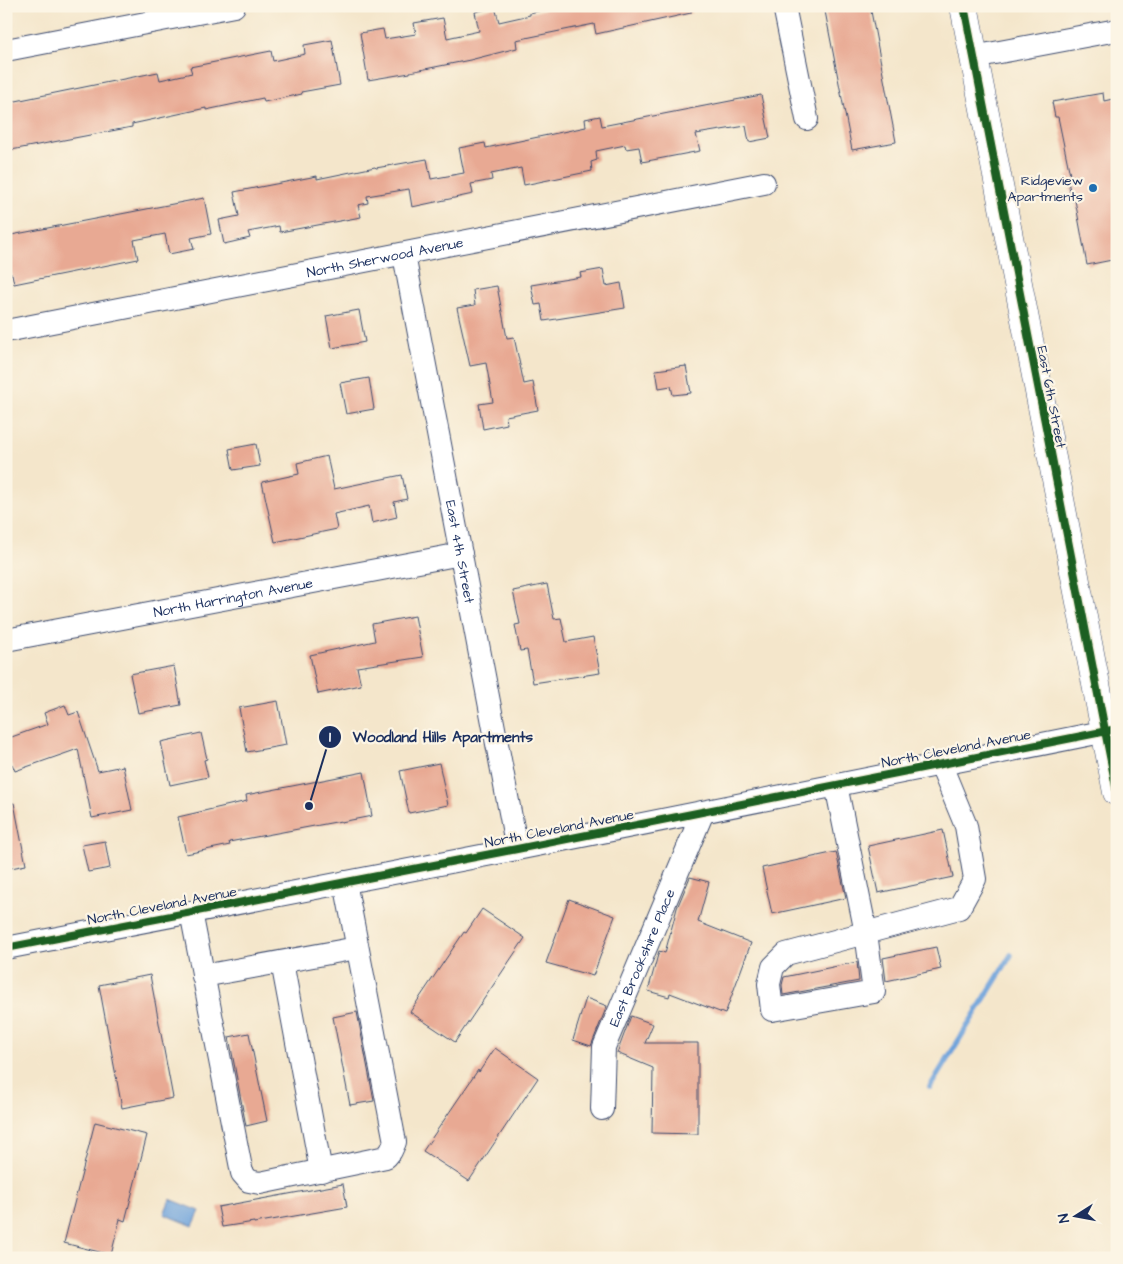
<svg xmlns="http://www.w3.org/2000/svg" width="1123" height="1264" font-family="'Architects Daughter',sans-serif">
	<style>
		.water { fill: #6ea3db; stroke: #44699c }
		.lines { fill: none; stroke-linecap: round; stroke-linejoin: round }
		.stream { stroke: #6ea3db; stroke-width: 5.5 }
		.building { fill: #e8a993 }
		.minor-casing { stroke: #3c4a6e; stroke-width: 24 }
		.major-casing { stroke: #3c4a6e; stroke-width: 29 }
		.minor { stroke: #fff; stroke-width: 22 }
		.major { stroke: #fff; stroke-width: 28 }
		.cycleway-casing { stroke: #fcf5e5; stroke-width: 11 }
		.cycleway { stroke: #1b5e20; stroke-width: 8 }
		.poi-dot { fill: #1f6fb2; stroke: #fcf5e5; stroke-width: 2 }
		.labels { text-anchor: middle; stroke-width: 4.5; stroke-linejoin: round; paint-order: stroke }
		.poi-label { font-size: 14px; fill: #1b2f5e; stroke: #fcf5e5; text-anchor: end }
		.street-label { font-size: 14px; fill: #1b2f5e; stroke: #fcf5e5 }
		.leader { fill: none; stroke: #1b2f5e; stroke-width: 2 }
		.callout-dot { fill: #1b2f5e; stroke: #fcf5e5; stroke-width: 2 }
		.mark-label { font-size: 15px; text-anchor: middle; font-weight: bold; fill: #fff }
		.callout-label { font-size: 15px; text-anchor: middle; font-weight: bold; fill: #1b2f5e; stroke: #fcf5e5; stroke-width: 4.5; stroke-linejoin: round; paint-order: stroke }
	</style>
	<rect width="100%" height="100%" fill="#fcf5e5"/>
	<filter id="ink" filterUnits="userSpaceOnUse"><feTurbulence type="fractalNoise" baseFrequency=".02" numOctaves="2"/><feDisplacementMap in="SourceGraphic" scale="10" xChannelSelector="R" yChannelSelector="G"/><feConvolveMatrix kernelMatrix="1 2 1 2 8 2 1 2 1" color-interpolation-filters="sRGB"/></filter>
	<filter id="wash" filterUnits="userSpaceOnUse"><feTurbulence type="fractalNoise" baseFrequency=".0096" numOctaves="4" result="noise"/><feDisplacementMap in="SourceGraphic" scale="20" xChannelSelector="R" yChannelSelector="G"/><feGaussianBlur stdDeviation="1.12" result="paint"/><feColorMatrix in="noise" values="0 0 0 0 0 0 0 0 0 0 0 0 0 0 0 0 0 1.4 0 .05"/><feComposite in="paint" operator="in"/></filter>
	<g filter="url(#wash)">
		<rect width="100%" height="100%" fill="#f4e6cb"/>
		<!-- water -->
		<polygon class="water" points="170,1199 200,1211 193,1226 164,1214"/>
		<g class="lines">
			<!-- stream -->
			<polyline class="stream" points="930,1087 1011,955"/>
		</g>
		<g id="blocks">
			<!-- building -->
			<g class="building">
				<polygon points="550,6 691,6 691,13 596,34 594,24 516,40 517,48 470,60 410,72 410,73 368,80 360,33 383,29 385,39 416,34 414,23 443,18 447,38 479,31 475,12 495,7 499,22 530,15 530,13 550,8"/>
				<polygon points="824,6 870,6 896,142 852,150"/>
				<polygon points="332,40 340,85 301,92 302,94 264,102 263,98 206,110 206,108 132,124 132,127 6,151 6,103 158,72 160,80 192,73 190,67 271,51 273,61 305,54 304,45"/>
				<polygon points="1103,93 1104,101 1117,98 1117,259 1087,265 1075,200 1072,201 1067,176 1070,175 1058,117 1055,117 1052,102"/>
				<polygon points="761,95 770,138 749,142 746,126 696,134 700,151 642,162 639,147 626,149 625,145 596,151 597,160 591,162 592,171 524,185 521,168 491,174 492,180 471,184 473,194 412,207 409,189 367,196 368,203 358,205 361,217 280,232 279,226 248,232 250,238 224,244 219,220 239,216 234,192 317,176 317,179 375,167 376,168 427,159 431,179 464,173 459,148 485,143 486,148 586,127 585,119 600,116 602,126"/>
				<polygon points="204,198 211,234 191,238 194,249 169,254 165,234 134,240 138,259 14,284 12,274 6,275 6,236"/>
				<polygon points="603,269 606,286 621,283 625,308 544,321 541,304 535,305 531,285 581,277 580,273"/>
				<polygon points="497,286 507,338 514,337 524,384 533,382 538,410 506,416 507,424 483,429 479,404 493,402 486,363 470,366 457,308 475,305 473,290"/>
				<polygon points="359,310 365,342 332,348 326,316"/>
				<polygon points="686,366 691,393 673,395 671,386 659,388 656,370"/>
				<polygon points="369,378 374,409 346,414 340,383"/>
				<polygon points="256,444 260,466 233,470 229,449"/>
				<polygon points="327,456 334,489 402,475 407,499 394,502 397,517 372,523 369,506 334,514 337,529 275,542 262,482 299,474 297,463"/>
				<polygon points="547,584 554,619 561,618 566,642 593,637 600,673 533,683 527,650 520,651 515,625 520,624 513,591"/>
				<polygon points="415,616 423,657 357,667 361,685 318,694 310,655 375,641 372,624"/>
				<polygon points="174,666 181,705 138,713 130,674"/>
				<polygon points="278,701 286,745 247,752 239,708"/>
				<polygon points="65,705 69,715 78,712 98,771 123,766 132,810 92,818 78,749 15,771 12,764 6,766 6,739 48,724 44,713"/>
				<polygon points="201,733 207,759 204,760 208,777 170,785 161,742"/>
				<polygon points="439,763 448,805 409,813 400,771"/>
				<polygon points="364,772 372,816 341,822 341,821 229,842 230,845 186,854 178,817 247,801 246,795"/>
				<polygon points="14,803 26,865 6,869 6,804"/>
				<polygon points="943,830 953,877 878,893 868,846"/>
				<polygon points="105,841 110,868 88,872 82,845"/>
				<polygon points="836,852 846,898 772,914 762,868"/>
				<polygon points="690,877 709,882 698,922 751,943 725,1014 670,993 669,997 648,991 659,951 665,953 677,908"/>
				<polygon points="569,899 615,916 593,976 546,963"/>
				<polygon points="482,909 525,938 455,1042 410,1012 464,932 466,933"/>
				<polygon points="936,947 941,969 886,981 883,958"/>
				<polygon points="857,962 859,981 783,995 782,985 784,977"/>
				<polygon points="150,975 173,1098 122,1108 99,985"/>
				<polygon points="586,998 607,1006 591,1046 573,1040"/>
				<polygon points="357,1012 374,1101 350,1105 333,1017"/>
				<polygon points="631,1016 653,1024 645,1043 698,1043 698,1134 652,1133 653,1068 617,1053"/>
				<polygon points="249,1033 267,1121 246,1126 229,1037"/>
				<polygon points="495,1048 538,1078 469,1181 423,1151 478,1070 479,1072"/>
				<polygon points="95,1122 147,1135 125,1221 120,1219 111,1255 64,1243"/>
				<polygon points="343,1184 347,1207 254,1223 254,1222 222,1227 218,1207"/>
			</g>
		</g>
	</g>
	<g filter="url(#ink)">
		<use href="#blocks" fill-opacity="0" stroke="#3c4a6e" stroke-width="1"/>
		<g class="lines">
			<!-- minor casing -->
			<g class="minor-casing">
				<g id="minor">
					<polyline points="784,6 807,119"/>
					<polyline points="6,50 234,6"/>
					<polyline points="973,57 1117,30"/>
					<path id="s1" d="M404,255l113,594"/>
					<path id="s2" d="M6,331l758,-148"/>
					<path id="s3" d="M6,640l455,-86"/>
					<polyline points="836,785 866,933 874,992 772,1010 769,984 773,967 786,954 959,908 975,879 966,826 940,763"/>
					<polyline points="191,912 242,1173 249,1181 260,1183 386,1157 391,1151 395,1142 345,882"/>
					<polyline points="6,948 517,849 1117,729"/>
					<polyline points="282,962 321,1171"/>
					<polyline points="203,976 357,948"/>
					<path id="s4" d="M602,1109l2,-62 99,-235"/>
				</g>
			</g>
			<!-- major casing -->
			<g class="major-casing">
				<polyline id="major" points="964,6 1117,792"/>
			</g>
			<!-- minor -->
			<use href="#minor" class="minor"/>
			<!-- major -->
			<use href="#major" class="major"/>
			<!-- cycleway casing -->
			<g class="cycleway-casing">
				<g id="cycleway">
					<polyline points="964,6 1117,792"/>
					<polyline points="6,948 517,849 1117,729"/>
				</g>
			</g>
			<!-- cycleway -->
			<use href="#cycleway" class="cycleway"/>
		</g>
	</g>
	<!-- markers -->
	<circle class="poi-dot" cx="1093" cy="188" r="5"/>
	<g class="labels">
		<!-- poi labels -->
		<g class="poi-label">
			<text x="1083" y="185">Ridgeview<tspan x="1083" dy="16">Apartments</tspan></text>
		</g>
		<!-- street labels -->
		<g class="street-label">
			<text dy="5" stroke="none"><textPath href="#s2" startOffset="386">North Sherwood Avenue</textPath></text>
			<text transform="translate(1052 397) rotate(79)" y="5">East 6th Street</text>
			<text dy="5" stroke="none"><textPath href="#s1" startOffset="302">East 4th Street</textPath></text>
			<text dy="5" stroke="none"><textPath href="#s3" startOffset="231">North Harrington Avenue</textPath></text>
			<text transform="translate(956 748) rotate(-11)" y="5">North Cleveland Avenue</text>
			<text transform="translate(559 828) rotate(-11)" y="5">North Cleveland Avenue</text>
			<text transform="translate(162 905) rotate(-11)" y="5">North Cleveland Avenue</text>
			<text dy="5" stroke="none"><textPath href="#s4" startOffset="159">East Brookshire Place</textPath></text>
		</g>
	</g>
	<!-- callouts -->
	<path class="leader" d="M309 806L330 737"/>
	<g class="callout-dot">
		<circle cx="309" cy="806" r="5"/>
		<circle cx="330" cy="737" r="12"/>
	</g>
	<g class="mark-label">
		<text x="330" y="742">1</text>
	</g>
	<g class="callout-label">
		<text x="443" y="742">Woodland Hills Apartments</text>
	</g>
	<!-- margin -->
	<rect width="1123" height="1264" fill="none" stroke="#fcf5e5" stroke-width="25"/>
	<!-- north arrow -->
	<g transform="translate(1076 1216) rotate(259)" stroke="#fcf5e5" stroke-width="4" paint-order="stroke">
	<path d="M0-4L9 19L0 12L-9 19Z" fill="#1b2f5e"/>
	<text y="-8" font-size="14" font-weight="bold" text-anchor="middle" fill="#1b2f5e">N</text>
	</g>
</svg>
